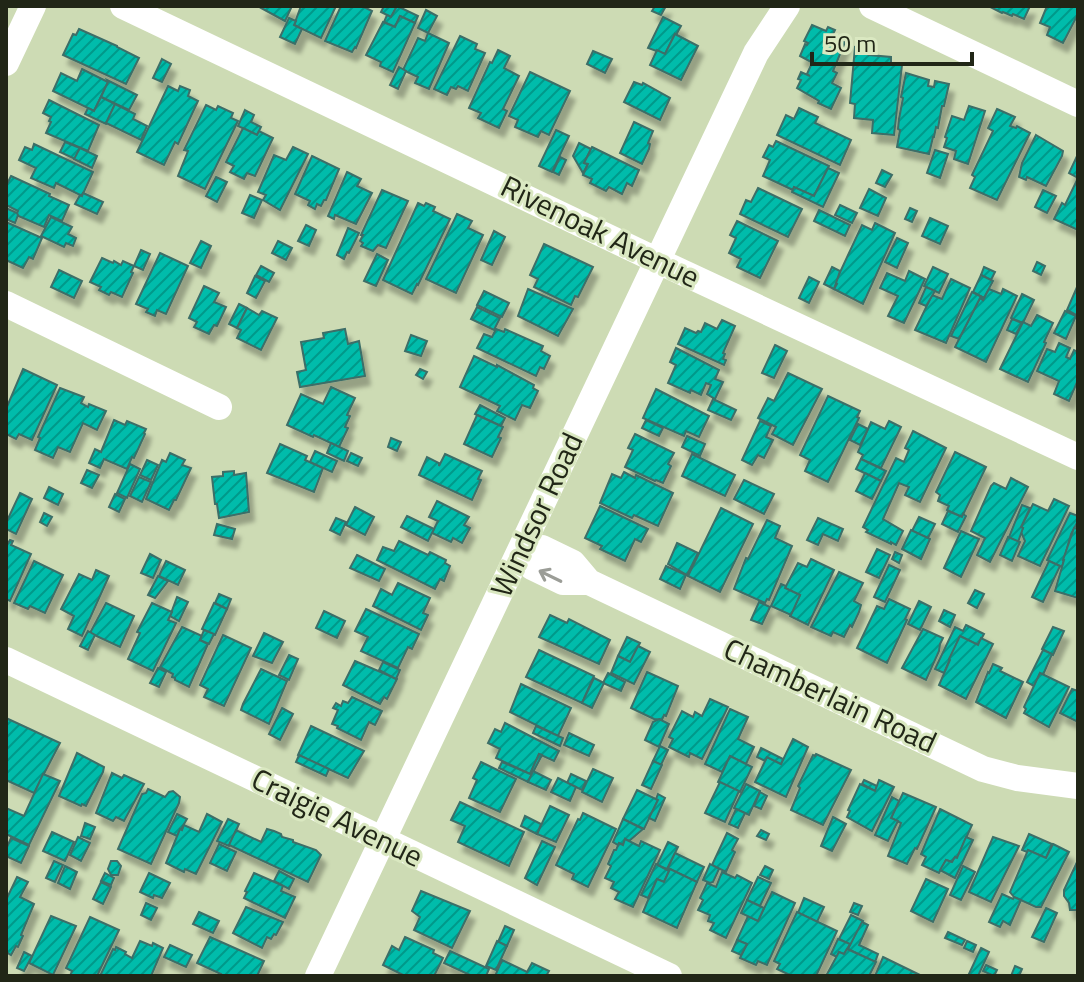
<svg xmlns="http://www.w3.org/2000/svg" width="1084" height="982" font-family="'Titillium Web',sans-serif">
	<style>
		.building { fill: url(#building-hatch); stroke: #3d6e67; stroke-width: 2; filter: url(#shadow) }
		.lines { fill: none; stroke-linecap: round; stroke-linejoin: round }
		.minor { stroke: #fff; stroke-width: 26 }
		.oneway { stroke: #9b9d97 }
		.labels { text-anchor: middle; stroke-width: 6; stroke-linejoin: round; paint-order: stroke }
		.street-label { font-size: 30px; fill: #212617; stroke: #dae8c1 }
	</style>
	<defs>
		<pattern id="building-hatch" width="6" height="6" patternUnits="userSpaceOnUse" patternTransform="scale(2)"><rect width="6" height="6" fill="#02bcab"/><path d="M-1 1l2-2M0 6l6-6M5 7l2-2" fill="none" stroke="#04998a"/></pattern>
		<filter id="shadow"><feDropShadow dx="5" dy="9" stdDeviation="2" flood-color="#0004"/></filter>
	</defs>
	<rect width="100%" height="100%" fill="#cddbb4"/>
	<!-- building -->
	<g class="building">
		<polygon points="263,6 292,6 285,21 261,8"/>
		<polygon points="301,6 336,6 321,38 294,25"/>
		<polygon points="341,6 362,6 372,11 356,48 355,47 352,52 325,41"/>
		<polygon points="384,6 397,6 391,17 381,12"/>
		<polygon points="397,6 418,16 415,23 400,16 395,27 384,22 387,15 391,17"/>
		<polygon points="655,6 666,6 661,15 652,11"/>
		<polygon points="990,6 1030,6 1024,19 1013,14 1012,16 1003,12 1002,13 990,7"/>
		<polygon points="1047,6 1078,6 1078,14 1063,43 1047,35 1050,27 1040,23"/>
		<polygon points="426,10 437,16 428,33 418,28"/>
		<polygon points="400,16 415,23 393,72 380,66 381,62 366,55 383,22 395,27"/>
		<polygon points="663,17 681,26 676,35 675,34 665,54 648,48"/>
		<polygon points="289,18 296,21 294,25 302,29 295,44 280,37"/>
		<polygon points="812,25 826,31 828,27 835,30 832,36 845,42 833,71 837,73 832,83 841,88 831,109 818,103 819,101 797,88 801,80 798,79 801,72 810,76 807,74 812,63 815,64 800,56 805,44 807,45 808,43 804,41"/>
		<polygon points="79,29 117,46 117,47 139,58 126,84 63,55 73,34 76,35"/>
		<polygon points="428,33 449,43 429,89 415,83 418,77 403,70 418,38 425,41"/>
		<polygon points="675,34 698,46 681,80 650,65 657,50 665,54"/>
		<polygon points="460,36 477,44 475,49 485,53 468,91 458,86 456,89 451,87 447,95 434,89"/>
		<polygon points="855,47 870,49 869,55 891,57 891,64 902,65 894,135 872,133 873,120 854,118 855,104 850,103"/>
		<polygon points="498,50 510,56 504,68 519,76 503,109 507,111 499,128 478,118 481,113 469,108 490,62 492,63"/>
		<polygon points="593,51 612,59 605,73 587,64"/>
		<polygon points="162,59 171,64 162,82 153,78"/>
		<polygon points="399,67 406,71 398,89 390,85"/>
		<polygon points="82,69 108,82 94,111 53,91 61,73 77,81"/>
		<polygon points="530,72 570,91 549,135 541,131 538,137 515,127 518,120 509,116"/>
		<polygon points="906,73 929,80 928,86 934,87 935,81 949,84 944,106 942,106 938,128 936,127 934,137 933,137 929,154 897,147 900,130 898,129 899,119 903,98 901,97"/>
		<polygon points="107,80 137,95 129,110 101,97 108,82"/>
		<polygon points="634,82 642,85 643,83 670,98 660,120 624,102"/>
		<polygon points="168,86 178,91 180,86 190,90 188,96 198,101 178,144 175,142 164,165 137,152"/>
		<polygon points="101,97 115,104 106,124 85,114 88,108 94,111"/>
		<polygon points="49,100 99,125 88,151 46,133 51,122 49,121 51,117 43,113"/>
		<polygon points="115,104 135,114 133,119 147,126 141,140 106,123"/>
		<polygon points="206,105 216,110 218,106 233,113 231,118 238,121 205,189 178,176 188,151 184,150"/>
		<polygon points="969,106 985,111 968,164 954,159 956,151 944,147 947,138 945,137 952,116 964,120"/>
		<polygon points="799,108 818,117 815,123 851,140 840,165 777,135 786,115 794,119"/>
		<polygon points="997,109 1015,117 1010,126 1016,128 1017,126 1030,133 997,200 970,188 975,177 972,175 993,131 988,128"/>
		<polygon points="245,110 254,115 251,122 261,127 257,135 238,126"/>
		<polygon points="634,122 653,131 648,143 650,144 649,149 642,164 620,153"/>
		<polygon points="243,128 257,135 259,131 273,138 255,176 247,173 244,179 230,172 234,166 226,162"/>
		<polygon points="556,130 569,136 552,172 539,166"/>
		<polygon points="1036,135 1063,151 1062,156 1046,186 1027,177 1026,180 1019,177 1022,163"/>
		<polygon points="776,141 829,166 814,196 794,187 793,190 763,176 770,160 763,157 769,145 773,147"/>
		<polygon points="65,142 80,148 75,159 60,152"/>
		<polygon points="579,143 591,149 584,163 588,164 583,173 573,156"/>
		<polygon points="34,144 93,172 82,196 56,183 54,188 31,178 36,168 19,160 25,147 32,150"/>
		<polygon points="293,147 308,154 280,210 263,200 266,195 258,192 274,155 286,160"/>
		<polygon points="592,147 639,170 632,186 627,183 622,194 609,187 606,191 590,183 592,179 583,175 588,164 584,163"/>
		<polygon points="80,148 97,156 92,168 74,159"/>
		<polygon points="935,150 948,154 940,178 927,173"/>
		<polygon points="1078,154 1078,230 1054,219 1062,203 1065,205 1078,178 1069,173"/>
		<polygon points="312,156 339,169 326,200 324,200 321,206 317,204 315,209 308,205 310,201 295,194"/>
		<polygon points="560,157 566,160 559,175 553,172"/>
		<polygon points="828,168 839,173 823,207 792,192 794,187 814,196"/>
		<polygon points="882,170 892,175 885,187 876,183"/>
		<polygon points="347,172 361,179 357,186 372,193 356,224 335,215 334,219 328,216"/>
		<polygon points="11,176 50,194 49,196 69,205 62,221 49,215 44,227 16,215 18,211 6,205 6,186"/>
		<polygon points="216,177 227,182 217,202 206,196"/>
		<polygon points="758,188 802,209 788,237 740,214 746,200 751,202"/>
		<polygon points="869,189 886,198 878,216 860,208"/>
		<polygon points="382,190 408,201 386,248 378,245 373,251 361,246 363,243 360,241 363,235 361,235"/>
		<polygon points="1043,190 1056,196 1047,213 1035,207"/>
		<polygon points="83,193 103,202 97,214 75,204 80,195 82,196"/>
		<polygon points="250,195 262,200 254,218 242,213"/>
		<polygon points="418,203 424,206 426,203 435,207 433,211 450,219 418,285 417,284 412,294 383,280"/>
		<polygon points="840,205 857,213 852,223 835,215"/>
		<polygon points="6,208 17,213 18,215 15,223 6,219"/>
		<polygon points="910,208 917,211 912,222 905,219"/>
		<polygon points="819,210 850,225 845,236 814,221"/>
		<polygon points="457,214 472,221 468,228 483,235 456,293 426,279"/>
		<polygon points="51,217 72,227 68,234 76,238 73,246 66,243 64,247 41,236"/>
		<polygon points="930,218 948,226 940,244 922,236"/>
		<polygon points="737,221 778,241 760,278 737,267 741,259 729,253 736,238 730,235"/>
		<polygon points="6,222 42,238 33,259 29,257 23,268 6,260"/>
		<polygon points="875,223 895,233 863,304 834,289 837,284 835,283 862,225 872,230"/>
		<polygon points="306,225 316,230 309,246 298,241"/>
		<polygon points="348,228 359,233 349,253 347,252 344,259 337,255"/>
		<polygon points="494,231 505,237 492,265 481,260"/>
		<polygon points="897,238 908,243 897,268 885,262"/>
		<polygon points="201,241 211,246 201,268 190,263"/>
		<polygon points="278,241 292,248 286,260 272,253"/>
		<polygon points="544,244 593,267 578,297 575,296 571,305 534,287 538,279 530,275"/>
		<polygon points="141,250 150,254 143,270 134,266"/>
		<polygon points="160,253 188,266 166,314 157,310 155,316 146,312 148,309 136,304"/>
		<polygon points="377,254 388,260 376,286 364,281"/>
		<polygon points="102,258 113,263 114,261 121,265 123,261 134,266 131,272 133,273 122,297 111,292 109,295 99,290 101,287 90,282"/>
		<polygon points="1037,262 1045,266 1041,275 1033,271"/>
		<polygon points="261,266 274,273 269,282 256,275"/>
		<polygon points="832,267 840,271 834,289 824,284"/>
		<polygon points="933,267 948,274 939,293 924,286"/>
		<polygon points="984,267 995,272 991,280 981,275"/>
		<polygon points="59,270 82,281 74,298 51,287"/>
		<polygon points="909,271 925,279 904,323 888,316 898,296 880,288 887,273 905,281"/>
		<polygon points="981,275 993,281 984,298 973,292"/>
		<polygon points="255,276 265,281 256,298 247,293"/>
		<polygon points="809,277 819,282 809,303 799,298"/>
		<polygon points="951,279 970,288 946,343 915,330 932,295 942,299"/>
		<polygon points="204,286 219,293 214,302 226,307 217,326 214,325 209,334 194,327 197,322 189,318"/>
		<polygon points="926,287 935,291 926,306 919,303"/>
		<polygon points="1077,287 1078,287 1078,316 1067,310"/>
		<polygon points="528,289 573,309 558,336 518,316"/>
		<polygon points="989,289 1001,294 1003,289 1017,296 986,362 955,347 980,298 983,300"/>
		<polygon points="484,291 509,303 502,317 477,305"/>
		<polygon points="972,292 984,298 983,300 980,298 959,339 951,336"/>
		<polygon points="1022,294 1034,300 1023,323 1011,318"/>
		<polygon points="239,304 247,308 237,328 229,324"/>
		<polygon points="477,307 500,318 494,330 471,319"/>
		<polygon points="247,308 259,315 262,311 277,318 261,350 237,338 241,330 237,328"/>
		<polygon points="1065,311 1076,316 1066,339 1054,333"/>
		<polygon points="1037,315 1053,323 1044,342 1046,343 1028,382 1000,369 1023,322 1031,326"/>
		<polygon points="1012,319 1022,323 1016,334 1007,330"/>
		<polygon points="722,320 735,326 723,353 725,354 723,359 726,360 724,365 678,344 685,328 696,333 698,331 701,332 705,323 717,329"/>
		<polygon points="345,329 348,344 359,341 365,376 300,387 297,372 306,370 301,342 324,338 323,333"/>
		<polygon points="496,329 504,332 505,329 543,346 541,351 550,356 544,369 540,367 536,376 477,348 484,334 492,337"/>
		<polygon points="411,335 427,341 421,356 405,351"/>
		<polygon points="1059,343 1070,348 1066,357 1070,359 1074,350 1078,352 1078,380 1069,401 1054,394 1059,381 1037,371 1047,349 1055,352"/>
		<polygon points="775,345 787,351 774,378 762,373"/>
		<polygon points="676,348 719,370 715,379 723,382 715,399 707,394 711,385 706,383 701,395 691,390 690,393 668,383 676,365 670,362"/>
		<polygon points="474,356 497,367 497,365 534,385 533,388 538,391 530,408 522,405 515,420 497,411 500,406 460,387"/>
		<polygon points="23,369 57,385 32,440 19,434 16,439 6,434 6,409"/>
		<polygon points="420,369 427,372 423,379 416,375"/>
		<polygon points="788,373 822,389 793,445 772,434 776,427 758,418 768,398 774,401"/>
		<polygon points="331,387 355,398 347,415 350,416 345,427 348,428 339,447 314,435 313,437 287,425 301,394 323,404"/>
		<polygon points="60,388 84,397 81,403 88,407 89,404 106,411 97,430 83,423 70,452 58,447 53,458 35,450 40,438 38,437"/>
		<polygon points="656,389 709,416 699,437 686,431 684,436 643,418"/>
		<polygon points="828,396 860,411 857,417 859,418 828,482 805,471 810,460 800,455"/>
		<polygon points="713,399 736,410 731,420 708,410"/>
		<polygon points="480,405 505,418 501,426 475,414"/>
		<polygon points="477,415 503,427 498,437 501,438 492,457 464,444"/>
		<polygon points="114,420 125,425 127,421 146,429 144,433 145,434 134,458 132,457 127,469 104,459 100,468 89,463 95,449 101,452"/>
		<polygon points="646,420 663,428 659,436 642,428"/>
		<polygon points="760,421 771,426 766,437 773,440 764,458 758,455 752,465 742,460"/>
		<polygon points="889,421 901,427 881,468 861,459 863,455 858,452 871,422 885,429"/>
		<polygon points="858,424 868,429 860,445 850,440"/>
		<polygon points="913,431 946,448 920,502 905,495 909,487 899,483 883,519 903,531 896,545 891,542 891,544 866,532 868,530 863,527 896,458 904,462 909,450 905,448"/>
		<polygon points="635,434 674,453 668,464 671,466 663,483 656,480 655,481 625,467 633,450 628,448"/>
		<polygon points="687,436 705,444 700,456 682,447"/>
		<polygon points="391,438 401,442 397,451 388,447"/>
		<polygon points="331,443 348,451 344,461 327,453"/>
		<polygon points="280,444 307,456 305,460 323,468 314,492 267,473"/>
		<polygon points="315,451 337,461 332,472 310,462"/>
		<polygon points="955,452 986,467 962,517 947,510 949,506 938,501 940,495 936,492"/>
		<polygon points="170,453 185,460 182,465 191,468 176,500 174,500 169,510 146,499 162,460 166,462"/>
		<polygon points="351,453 362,458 358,466 347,461"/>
		<polygon points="445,454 482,471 478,479 481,480 472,500 419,475 427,457 439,463 439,466"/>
		<polygon points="692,454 735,475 725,496 682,476"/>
		<polygon points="861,459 886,471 881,481 856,469"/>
		<polygon points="147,460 158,465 151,480 140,475"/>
		<polygon points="130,464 140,469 127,498 117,493"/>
		<polygon points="87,470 99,475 92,488 81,483"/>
		<polygon points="234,471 234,475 246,473 249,512 219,518 217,504 215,504 212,477 223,476 223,472"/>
		<polygon points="624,472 635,478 636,475 673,493 658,526 634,515 632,518 600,503 612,474 621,478"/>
		<polygon points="865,473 881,481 872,499 856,491"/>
		<polygon points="139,477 151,482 142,502 130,496"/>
		<polygon points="1011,478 1028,487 990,562 977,555 985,538 971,531 991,486 994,483 1006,489"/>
		<polygon points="744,480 774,494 764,514 734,499"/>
		<polygon points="49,487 63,494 58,505 44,498"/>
		<polygon points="20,493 32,499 16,534 6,529 6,523"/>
		<polygon points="115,494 125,499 119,512 109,507"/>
		<polygon points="1054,499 1069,506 1040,566 1018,556 1025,541 1021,532 1023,528 1021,527 1033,504 1048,511"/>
		<polygon points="437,501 469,517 464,525 470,528 462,543 453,538 451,542 432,533 438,521 429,517"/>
		<polygon points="1022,505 1030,508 1021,527 1023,528 1018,542 1009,537"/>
		<polygon points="600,506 648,529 641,542 635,539 625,561 600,549 602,546 585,538"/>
		<polygon points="355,507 374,517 365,535 346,525"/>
		<polygon points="721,508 753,524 720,592 688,576"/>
		<polygon points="948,511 962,517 963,514 966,516 958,532 942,524"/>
		<polygon points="44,513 52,517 47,526 40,522"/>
		<polygon points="1070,513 1078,516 1078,521 1071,534 1062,567 1047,560"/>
		<polygon points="407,516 434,529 428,541 401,527"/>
		<polygon points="919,517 935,524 928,538 912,531"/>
		<polygon points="336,518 346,522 340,535 330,530"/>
		<polygon points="818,518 843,529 838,541 823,534 818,545 807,540"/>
		<polygon points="767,520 780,526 775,538 792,546 769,600 767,599 765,603 734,589 746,558 748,559"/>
		<polygon points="217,524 235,529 232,539 214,535"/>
		<polygon points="1074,528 1078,529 1078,598 1055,591 1064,560 1063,560"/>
		<polygon points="911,530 930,539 921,559 902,549"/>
		<polygon points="961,531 979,539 961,577 944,568"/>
		<polygon points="1008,537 1020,542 1012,561 1000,555"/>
		<polygon points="10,540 13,541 11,545 31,554 10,601 6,599 6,542 8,543"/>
		<polygon points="399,541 428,555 430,552 446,560 445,563 450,566 444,581 440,579 435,589 377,560 383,547 394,551"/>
		<polygon points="677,543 698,553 687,575 668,564"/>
		<polygon points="877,549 890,555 879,578 866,572"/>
		<polygon points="895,552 902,555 899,563 892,559"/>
		<polygon points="150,554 161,560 153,578 141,573"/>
		<polygon points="357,555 385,569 379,581 350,568"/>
		<polygon points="811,559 834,570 808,625 790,616 800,595 785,588 798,563 807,567"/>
		<polygon points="34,561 63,575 45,613 30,606 28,609 14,603"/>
		<polygon points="166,561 185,570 178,585 159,576"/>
		<polygon points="1049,561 1060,566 1043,602 1032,597"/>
		<polygon points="889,565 900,570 885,602 874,597"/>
		<polygon points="666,566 686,575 680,589 660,579"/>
		<polygon points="96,570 109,576 82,636 68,629 74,616 61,609 79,574 92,580"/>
		<polygon points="839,572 863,583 854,601 861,605 859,612 852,627 850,625 844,637 833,632 831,636 811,627"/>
		<polygon points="158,576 168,581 155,598 148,595"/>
		<polygon points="398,583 430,598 423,613 428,615 421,630 373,606 381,589 392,595"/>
		<polygon points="781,584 786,586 785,588 800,595 791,615 771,606"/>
		<polygon points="975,590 984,594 977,608 968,603"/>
		<polygon points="219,594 231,599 227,609 215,603"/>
		<polygon points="177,597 188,602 179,621 170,616"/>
		<polygon points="889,599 910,609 905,619 907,620 887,663 857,648 877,606 884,609"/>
		<polygon points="919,601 931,607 920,630 908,624"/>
		<polygon points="759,602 770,607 762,624 751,620"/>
		<polygon points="106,603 134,616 120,647 90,633"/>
		<polygon points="152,603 172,612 168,620 176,623 153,671 128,659 140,633 137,632"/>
		<polygon points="214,603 227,609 215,635 202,629"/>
		<polygon points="366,609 419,634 412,649 408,647 398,668 361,651 368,637 355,631"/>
		<polygon points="944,610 955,615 950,627 939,621"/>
		<polygon points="324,611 345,621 337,638 316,628"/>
		<polygon points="550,615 567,623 569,619 610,640 599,664 539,637"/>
		<polygon points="966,625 984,634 978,645 960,636 944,673 935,669 955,627 963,631"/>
		<polygon points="182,627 202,636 200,640 208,644 189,687 175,680 175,678 172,677 173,674 160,667"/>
		<polygon points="1053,627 1064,631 1053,655 1042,649"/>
		<polygon points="923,629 943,638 940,644 939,651 926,680 902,668"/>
		<polygon points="204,630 214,634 209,644 200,640"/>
		<polygon points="88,631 95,635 88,650 80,646"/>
		<polygon points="264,633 283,642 272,663 253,656"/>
		<polygon points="223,635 251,648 224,706 204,697 208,689 200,685"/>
		<polygon points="960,636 978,645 981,638 993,644 966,699 939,685 950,660 949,659"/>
		<polygon points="627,637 640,643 630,662 618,656"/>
		<polygon points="638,646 650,652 634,684 611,673 618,656 630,662"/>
		<polygon points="539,650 594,676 582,703 526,677"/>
		<polygon points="1043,650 1052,654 1043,675 1040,673 1034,686 1027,682"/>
		<polygon points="289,655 298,659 289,680 279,675"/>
		<polygon points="355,661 397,679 387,699 384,697 380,704 343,685"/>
		<polygon points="383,662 400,670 396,679 379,670"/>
		<polygon points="993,664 1002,668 1000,671 1023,682 1006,718 976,702 988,672 989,673"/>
		<polygon points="158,668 166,672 159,687 150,683"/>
		<polygon points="261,669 287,681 269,724 241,710 243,704"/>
		<polygon points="647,672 678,686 666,716 664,715 662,720 654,719 631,708"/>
		<polygon points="608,673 625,682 621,691 603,683"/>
		<polygon points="1040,673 1069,687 1049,727 1024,713 1026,709 1024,707"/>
		<polygon points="594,678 604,683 592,708 582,703"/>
		<polygon points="521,684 571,708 558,736 510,712"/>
		<polygon points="1072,689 1078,691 1078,722 1060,713"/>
		<polygon points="352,697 382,711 375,725 369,722 361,740 337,728 338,726 332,724 338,710 333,708 336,703 341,706 343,701 348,703"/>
		<polygon points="710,699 728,707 702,759 690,753 689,757 669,747 673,739 669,737 682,711 693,717 695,712 702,716"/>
		<polygon points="282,708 293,714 280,740 269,734"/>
		<polygon points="730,709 748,717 738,739 754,747 746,764 730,756 722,772 705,764"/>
		<polygon points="6,718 60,743 34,793 6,780"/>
		<polygon points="659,719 669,724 659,747 645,740 653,722"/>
		<polygon points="505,723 559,751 554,761 539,754 530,774 496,758 500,749 488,743 495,729 501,732"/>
		<polygon points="311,726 364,751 348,778 298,755"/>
		<polygon points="536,726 563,738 560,746 533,733"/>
		<polygon points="569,733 594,745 589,756 564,745"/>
		<polygon points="793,739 808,747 786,797 755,782 767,757 781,764"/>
		<polygon points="660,746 668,750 661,765 653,761"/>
		<polygon points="761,748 783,759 781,764 767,757 765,761 757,757"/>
		<polygon points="77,753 104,767 103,772 86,806 82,804 81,806 59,796"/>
		<polygon points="539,754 542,755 528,782 499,768 502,762 530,774"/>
		<polygon points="816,754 851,770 823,825 791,810 800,788 798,786 813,755 815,756"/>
		<polygon points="299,755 329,769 326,776 296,762"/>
		<polygon points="730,756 752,767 740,792 718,782"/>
		<polygon points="653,761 662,765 651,789 642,785"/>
		<polygon points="481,762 516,779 500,812 469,798 477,780 473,778"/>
		<polygon points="593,769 613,778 602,802 582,792"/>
		<polygon points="533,771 551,780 546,790 528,782"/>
		<polygon points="112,773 122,778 124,775 144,784 124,821 116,817 113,821 96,813"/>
		<polygon points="43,774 60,781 29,845 6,834 6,808 24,816"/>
		<polygon points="571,774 586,781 582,790 567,783"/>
		<polygon points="558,778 576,787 570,801 551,792"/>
		<polygon points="864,780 877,786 875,791 862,784"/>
		<polygon points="879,780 894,787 872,831 847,817 850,811 848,810 860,784 875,791"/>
		<polygon points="720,782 739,791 725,822 705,813"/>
		<polygon points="746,784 760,791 749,815 734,808"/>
		<polygon points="148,789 165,797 169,792 173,791 180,797 179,803 151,864 118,849 142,794 146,793"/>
		<polygon points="637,790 658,800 644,829 623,819"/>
		<polygon points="760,792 767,796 761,809 754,806"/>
		<polygon points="903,793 936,807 917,849 915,848 907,864 888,856 901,823 891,818"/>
		<polygon points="658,794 665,798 655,821 649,818 658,800 656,799"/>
		<polygon points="892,797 899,801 891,818 898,821 888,841 875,835"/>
		<polygon points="460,802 524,832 509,866 458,842 465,826 451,820"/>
		<polygon points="550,806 569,815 556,842 537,834"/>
		<polygon points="736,809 745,813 738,828 729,824"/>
		<polygon points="940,809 972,825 957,858 955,857 952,862 946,860 939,873 922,865 926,857 921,854"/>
		<polygon points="583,813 616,829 588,887 572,879 574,874 556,865 578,819 580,820"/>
		<polygon points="177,814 187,819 177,836 168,832"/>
		<polygon points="207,814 222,822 196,874 185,869 184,872 166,863 180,829 182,830 184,825 199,832"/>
		<polygon points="525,816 541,824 537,834 521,826"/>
		<polygon points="833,817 846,824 832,851 821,846"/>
		<polygon points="228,819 239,824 229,846 217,841"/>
		<polygon points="623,819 643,829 629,841 625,839 623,845 619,843 618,845 613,842"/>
		<polygon points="85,823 95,827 90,839 81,836"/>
		<polygon points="267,829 274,831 281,834 282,837 293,840 293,842 316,850 321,855 308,882 229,845 236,830 261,842"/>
		<polygon points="761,830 769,834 766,840 757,836"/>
		<polygon points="52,832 74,842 65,861 43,851"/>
		<polygon points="727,833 738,839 732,850 735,852 726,872 712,865"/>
		<polygon points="1029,834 1052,844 1046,858 1028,850 1027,852 1022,850"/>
		<polygon points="78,837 90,843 81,861 70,855"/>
		<polygon points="966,837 973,840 955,878 940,870 946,860 952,862 955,857 957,858"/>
		<polygon points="993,837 1019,846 991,902 969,892"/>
		<polygon points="11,838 29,846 21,863 6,856 6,849"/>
		<polygon points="625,839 639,846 641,841 660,850 633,907 615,899 619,892 611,888 614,882 605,878 611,866 608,864 614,850 616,850 619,843 623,845"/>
		<polygon points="542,841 555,847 537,885 525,878"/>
		<polygon points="668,842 678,847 667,869 657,865"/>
		<polygon points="219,844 236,852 227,871 210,863"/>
		<polygon points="1053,844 1069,852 1041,907 1036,907 1014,897 1010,892 1028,850 1046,858"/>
		<polygon points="675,853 704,867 697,882 670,869 669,871 667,870"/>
		<polygon points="1078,860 1078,910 1070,910 1069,903 1064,896 1064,890"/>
		<polygon points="54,861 63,865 55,882 46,878"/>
		<polygon points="111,861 117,861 121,866 118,875 111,875 108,869"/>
		<polygon points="656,864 669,871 664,882 657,879 648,898 641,895"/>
		<polygon points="710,864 719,869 713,882 710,883 703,880"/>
		<polygon points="65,866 77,872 70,889 58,883"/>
		<polygon points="765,866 773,870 769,879 760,875"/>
		<polygon points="963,866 975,872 961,900 950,895"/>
		<polygon points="670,869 697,882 677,928 643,912 657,879 664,882"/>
		<polygon points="279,871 294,879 289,889 274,881"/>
		<polygon points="722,872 735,878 737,875 752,883 726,938 710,930 714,923 708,921 710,915 698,910 703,900 700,898 707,883 716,887"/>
		<polygon points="105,873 114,878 111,885 101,881"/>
		<polygon points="149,873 170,883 162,898 154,895 153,898 140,892"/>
		<polygon points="254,873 279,884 283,886 281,891 295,897 285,918 244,898 247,892 245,891"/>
		<polygon points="17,877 28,882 20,897 34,904 21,935 23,936 18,947 16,946 11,955 6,952 6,900"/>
		<polygon points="758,877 771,883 760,906 747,900"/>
		<polygon points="926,879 948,889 933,922 911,911"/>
		<polygon points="101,882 111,887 103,904 93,899"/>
		<polygon points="421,891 470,911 452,948 414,930 420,917 412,911"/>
		<polygon points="772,892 795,903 767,965 758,961 756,965 740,958 747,944 737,940 748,916 758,921"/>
		<polygon points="1002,894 1013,899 1014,897 1021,900 1010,925 1003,921 1000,927 989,922"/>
		<polygon points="804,898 824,907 817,922 798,913"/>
		<polygon points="747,900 764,908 758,921 741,913"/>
		<polygon points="146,903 157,908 151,920 141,915"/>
		<polygon points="854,903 862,906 858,915 850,912"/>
		<polygon points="246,907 283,922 276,935 274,934 271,939 267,937 262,948 233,933"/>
		<polygon points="1046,908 1057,913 1044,942 1032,937"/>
		<polygon points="199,912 219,921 213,933 193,924"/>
		<polygon points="797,912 837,931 816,976 792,976 777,969 780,964 774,961"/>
		<polygon points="851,915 863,921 851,945 839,939"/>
		<polygon points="51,916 76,926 53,975 29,963"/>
		<polygon points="90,917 119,930 97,976 70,976 72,971 66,968"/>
		<polygon points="862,922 868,925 859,945 878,954 875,962 848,949"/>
		<polygon points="505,926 514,930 507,946 498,942"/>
		<polygon points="948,932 965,940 962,945 945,938"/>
		<polygon points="210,937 264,961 257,976 220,976 221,974 197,963"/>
		<polygon points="405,937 434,950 433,953 443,958 434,976 405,976 383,965 392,946 399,950"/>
		<polygon points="838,939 850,944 844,954 839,952 837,957 831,954"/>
		<polygon points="737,940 747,944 741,955 732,951"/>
		<polygon points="140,941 152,946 153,943 163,948 151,976 100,976 113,949 115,950 116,947 126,952 125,954 132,958"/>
		<polygon points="497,941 507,946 496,970 486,966"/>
		<polygon points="967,941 976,945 973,952 964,948"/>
		<polygon points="170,945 192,955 186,967 164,957"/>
		<polygon points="981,948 989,952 978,976 968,976"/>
		<polygon points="847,949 876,962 869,976 826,976 839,952 844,954"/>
		<polygon points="450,951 489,969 486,976 472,976 444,963"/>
		<polygon points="24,952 32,956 24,971 17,968"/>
		<polygon points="883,957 922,976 875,976"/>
		<polygon points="502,960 527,972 532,963 549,971 546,976 495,976"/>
		<polygon points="986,965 997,970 994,976 983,971"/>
		<polygon points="1015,966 1022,969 1019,976 1011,976"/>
	</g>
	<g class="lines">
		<!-- minor -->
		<g class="minor">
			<polyline points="123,6 673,268 1078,457"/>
			<polyline points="872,6 1078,104"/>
			<polyline points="6,63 33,6"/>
			<polyline points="6,304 219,407"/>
			<polyline points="589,582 563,582 532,567 521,550 542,548 573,563 589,582 983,769 1017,778 1078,786"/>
			<polyline points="6,660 669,976"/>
			<polyline points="318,976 756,53 787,6"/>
		</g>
	</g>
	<!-- one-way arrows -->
	<defs><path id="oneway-shaft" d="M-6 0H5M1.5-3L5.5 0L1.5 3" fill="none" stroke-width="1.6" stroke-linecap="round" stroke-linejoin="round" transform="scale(2)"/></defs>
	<use class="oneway" href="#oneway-shaft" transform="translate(550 576) rotate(-154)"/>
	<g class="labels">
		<!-- street labels -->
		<g class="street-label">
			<text transform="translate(600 232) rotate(26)" y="10">Rivenoak Avenue</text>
			<text transform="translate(537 515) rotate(-65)" y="10">Windsor Road</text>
			<text transform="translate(830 696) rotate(25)" y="10">Chamberlain Road</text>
			<text transform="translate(337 818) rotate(26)" y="10">Craigie Avenue</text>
		</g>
	</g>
	<!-- border -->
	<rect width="1084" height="982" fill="none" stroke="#212617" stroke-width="16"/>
	<!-- scale -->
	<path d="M812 52v12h160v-12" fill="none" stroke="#212617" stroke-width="4"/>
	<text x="824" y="52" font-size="24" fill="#212617" stroke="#dae8c1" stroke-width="6" paint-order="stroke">50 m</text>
</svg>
